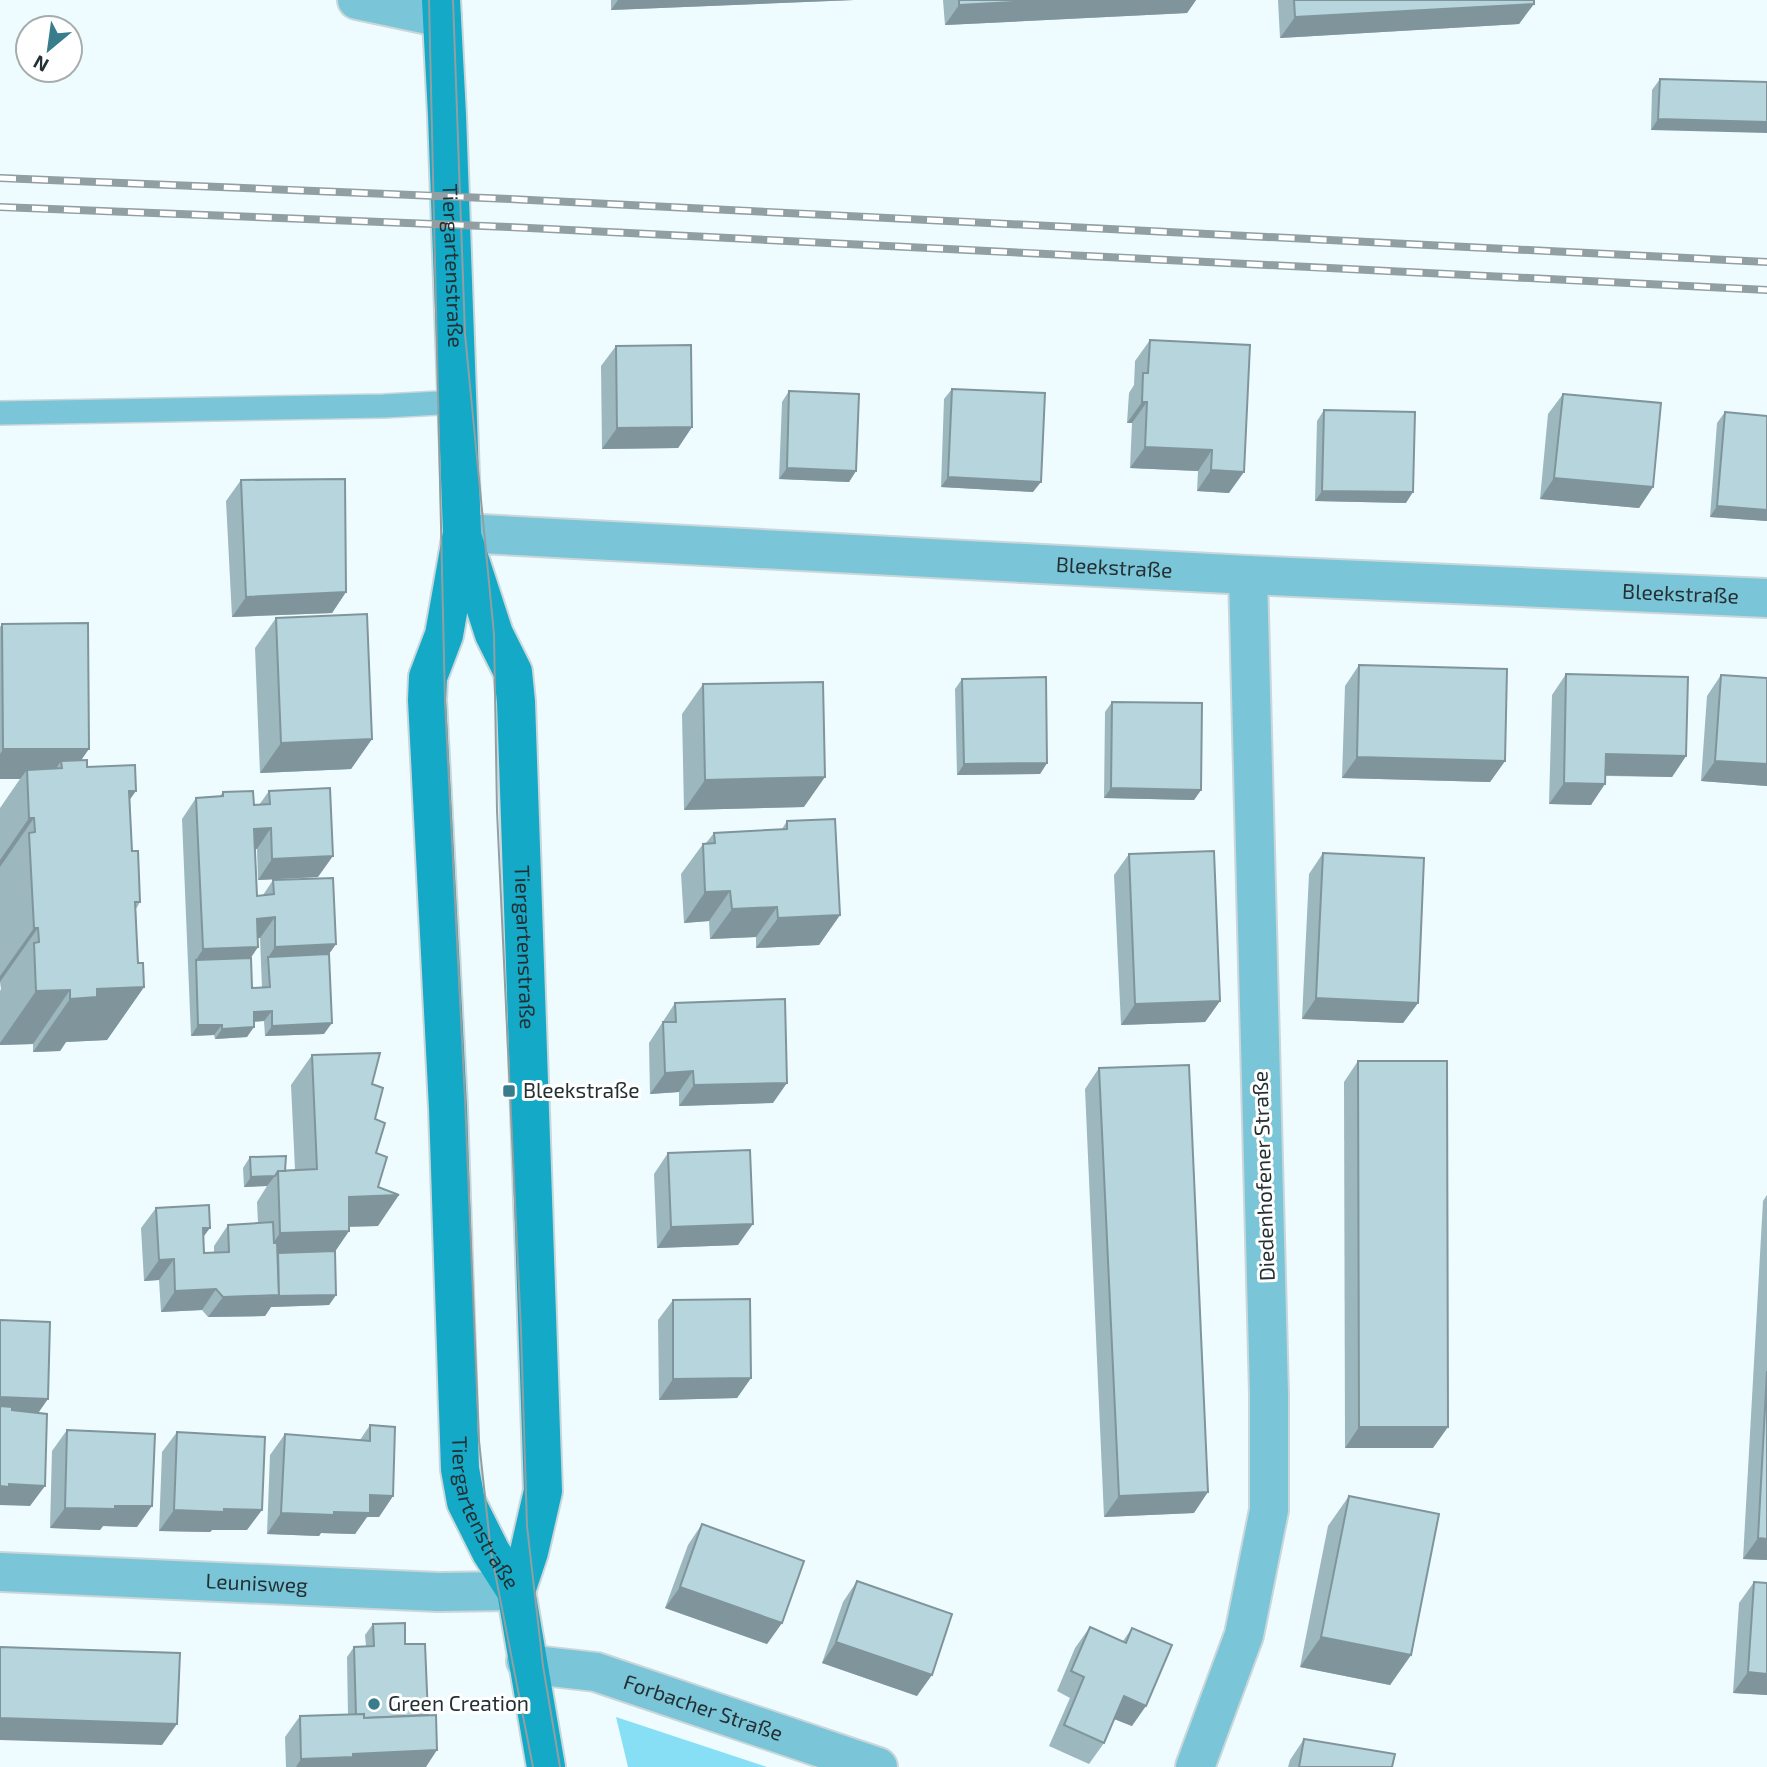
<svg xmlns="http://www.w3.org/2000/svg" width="1767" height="1767" font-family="'Exo 2',sans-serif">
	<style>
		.green { fill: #87dff6 }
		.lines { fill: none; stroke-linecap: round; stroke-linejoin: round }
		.service-casing { stroke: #cad7da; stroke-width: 26 }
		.minor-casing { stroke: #cad7da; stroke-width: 42 }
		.secondary-casing { stroke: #cad7da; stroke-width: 42 }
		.service { stroke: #7bc5d8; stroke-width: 23 }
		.minor { stroke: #7bc5d8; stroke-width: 38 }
		.secondary { stroke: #13a9c7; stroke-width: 38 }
		.tram { stroke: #929fa2; stroke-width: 2 }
		.rail-casing { stroke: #929fa2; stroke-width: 8 }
		.rail { stroke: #fff; stroke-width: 5; stroke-dasharray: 16; stroke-linecap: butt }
		.wall { fill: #9db7be; fill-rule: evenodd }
		.shaded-wall { fill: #7f959b }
		.building { fill: #b6d5dd; stroke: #7f959b; stroke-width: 2 }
		.poi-dot { fill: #397c8c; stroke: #fff; stroke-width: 2.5 }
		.labels { text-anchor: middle; stroke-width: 6; stroke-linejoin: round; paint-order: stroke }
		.street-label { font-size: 21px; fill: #243033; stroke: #fff }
		.poi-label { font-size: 21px; fill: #243033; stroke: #fff; text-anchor: start }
	</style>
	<rect width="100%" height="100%" fill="#effcff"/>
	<!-- green -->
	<polygon class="green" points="616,1717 767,1767 628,1767"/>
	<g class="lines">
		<!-- service casing -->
		<g class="service-casing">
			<polyline id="service" points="0,413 384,406 458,402"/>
		</g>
		<!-- minor casing -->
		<g class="minor-casing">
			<g id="minor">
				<polyline points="357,0 442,18"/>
				<path id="s1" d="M462,533l786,42 519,23"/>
				<path id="s2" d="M0,1572l438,20 78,-1"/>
				<path id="s3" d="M526,1661l17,5 53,6 282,95"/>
				<polyline points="1195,1767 1244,1635 1269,1510 1269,1394 1248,575"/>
			</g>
		</g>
		<!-- secondary casing -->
		<g class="secondary-casing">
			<g id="secondary">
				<path id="s4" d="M441,0l6,115 15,418 -18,102 -16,42 -1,23 21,408 12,361 6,33 25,50 25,39 30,176"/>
				<path id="s5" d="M463,539l31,95 19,38 3,30 27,789 -14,61 -13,39"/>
			</g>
		</g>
		<!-- service -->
		<use href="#service" class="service"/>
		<!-- minor -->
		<use href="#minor" class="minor"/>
		<!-- secondary -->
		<use href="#secondary" class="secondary"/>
		<!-- tram -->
		<g class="tram">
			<polyline points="429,0 445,702 465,1099 479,1441 491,1552 533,1767"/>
			<polyline points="453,0 465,334 494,634 497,811 521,1331 527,1526 543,1666 560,1767"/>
		</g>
		<!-- rail casing -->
		<g class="rail-casing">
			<g id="rail">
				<polyline points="0,178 510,199 1767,262"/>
				<polyline points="0,207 509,227 1767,290"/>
			</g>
		</g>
		<!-- rail -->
		<use href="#rail" class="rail"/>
	</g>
	<!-- wall -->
	<g class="wall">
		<polygon points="611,0 854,0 611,10"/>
		<polygon points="943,0 1196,0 1187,13 945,25"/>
		<polygon points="1278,0 1534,0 1519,24 1280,38"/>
		<polygon points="1660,79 1767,82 1651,130 1652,90"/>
		<polygon points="1150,340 1250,345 1229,493 1197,491 1198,471 1130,468 1132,423 1127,423 1129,393 1134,385 1135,361"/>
		<polygon points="616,346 692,427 678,448 602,449 601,366"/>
		<polygon points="952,389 1033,492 941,487 944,399"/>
		<polygon points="789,391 856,471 849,482 779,479 782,402"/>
		<polygon points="1563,394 1653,487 1639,508 1540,499 1548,414"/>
		<polygon points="1324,410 1406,503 1315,501 1317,421"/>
		<polygon points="1725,412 1767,416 1767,521 1710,517 1717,423"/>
		<polygon points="241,480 346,592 332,613 232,617 226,501"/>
		<polygon points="276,618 372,739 351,769 260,773 255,648"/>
		<polygon points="2,624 81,760 87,767 130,799 132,851 140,902 136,909 138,963 144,987 107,1040 66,1042 60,1051 33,1052 33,1044 0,1045 0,991 1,989 0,982 0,808 20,779 0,779 0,627"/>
		<polygon points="1359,665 1505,761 1490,782 1342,778 1345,686"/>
		<polygon points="1566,674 1686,756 1672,777 1606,776 1591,805 1549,804 1552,695"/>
		<polygon points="1721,675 1767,678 1767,786 1701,781 1707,696"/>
		<polygon points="962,679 1047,763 1040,774 957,775 955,689"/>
		<polygon points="703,684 804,807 684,810 682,714"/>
		<polygon points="1112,702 1201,790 1194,800 1104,798 1105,712"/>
		<path d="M269,791l49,86 -60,3 -1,-31h-2l2,47 6,-1 10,-15 63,64 -7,10 -5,80 -59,2 -1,-15 -10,1 -7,15 -32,2 -1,-4 -23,1 -9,-217 14,-21 24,-2 3,-4 31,13h5zM258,938h2l2,50h-10l-1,-30 7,-11z"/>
		<polygon points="787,821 840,915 819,945 756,948 756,937 710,939 709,921 684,923 681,874 703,844 706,843 714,833 782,829"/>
		<polygon points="1323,853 1418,1003 1403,1023 1302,1019 1309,874"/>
		<polygon points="1129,854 1220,1001 1205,1022 1121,1025 1114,875"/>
		<polygon points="675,1003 773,1103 679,1106 679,1092 650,1094 649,1043"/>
		<polygon points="312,1055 372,1084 375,1119 378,1226 349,1227 349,1231 335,1251 336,1295 329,1305 271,1307 265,1316 208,1317 202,1310 161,1312 159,1280 144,1281 141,1228 156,1208 203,1237 204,1253 214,1253 214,1246 228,1225 258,1223 257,1202 267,1186 244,1187 243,1168 250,1157 285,1171 295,1170 291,1085"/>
		<polygon points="1358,1061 1433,1448 1345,1448 1344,1082"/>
		<polygon points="1099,1068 1194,1513 1104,1517 1085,1089"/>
		<polygon points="668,1153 738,1245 657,1248 654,1174"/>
		<polygon points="1767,1195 1767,1560 1743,1559 1763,1201"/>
		<polygon points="673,1300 751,1378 737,1398 659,1400 658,1320"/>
		<polygon points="370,1425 393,1496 379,1517 367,1517 355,1534 321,1533 319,1536 267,1534 270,1455 285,1434 360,1440"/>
		<polygon points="67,1430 137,1527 103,1526 100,1530 50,1528 52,1451"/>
		<polygon points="177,1432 247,1530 212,1530 210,1532 159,1531 162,1452"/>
		<polygon points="1349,1496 1411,1655 1390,1685 1300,1667 1328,1526"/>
		<polygon points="702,1524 782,1623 767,1644 665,1608 688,1545"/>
		<polygon points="857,1581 917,1696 822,1663 843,1602"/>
		<polygon points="1754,1582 1767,1695 1733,1693 1739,1603"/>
		<polygon points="373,1624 405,1644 426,1767 286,1767 285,1737 300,1716 348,1715 347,1657 354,1647 366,1646 365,1635"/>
		<polygon points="1090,1627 1123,1641 1132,1628 1132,1726 1114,1719 1104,1743 1089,1764 1049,1746 1070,1698 1057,1691 1075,1648"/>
		<polygon points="1304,1739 1392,1767 1288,1767 1290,1760"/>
	</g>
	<!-- shaded-wall -->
	<g class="shaded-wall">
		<polygon points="618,0 854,0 611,10"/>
		<polygon points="1049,0 1196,0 1187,13 945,25 959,5"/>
		<polygon points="1534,4 1519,24 1280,38 1295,17"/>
		<polygon points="1658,119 1767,122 1767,133 1651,130"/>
		<polygon points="1142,402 1147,402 1132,423 1127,423"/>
		<polygon points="692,427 678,448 602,449 617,428"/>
		<polygon points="1145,447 1212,450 1198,471 1130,468"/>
		<polygon points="787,468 856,471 849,482 779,479"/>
		<polygon points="1211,470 1244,472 1229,493 1197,491"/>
		<polygon points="948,477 1041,482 1033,492 941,487"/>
		<polygon points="1554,478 1653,487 1639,508 1540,499"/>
		<polygon points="1322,491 1413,492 1406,503 1315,501"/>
		<polygon points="1717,506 1767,510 1767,521 1710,517"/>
		<polygon points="346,592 332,613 232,617 246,597"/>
		<polygon points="372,739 351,769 260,773 281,743"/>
		<polygon points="3,749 89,749 68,779 62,768 61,761 49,779 27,770 20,779 0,779 0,754"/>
		<polygon points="1606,754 1686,756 1672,777 1591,775"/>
		<polygon points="1357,757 1505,761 1490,782 1342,778"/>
		<polygon points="1715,761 1767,764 1767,786 1701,781"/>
		<polygon points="1047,763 1040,774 957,775 964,764"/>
		<polygon points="825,777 804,807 684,810 705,780"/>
		<polygon points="1564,783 1605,784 1591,805 1549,804"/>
		<polygon points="1111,788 1201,790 1194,800 1104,798"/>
		<polygon points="129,791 136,791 98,844"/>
		<polygon points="29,818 34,818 0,867 0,860"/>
		<polygon points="271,828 257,849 240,850 254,829"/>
		<polygon points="333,856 318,877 258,880 272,859"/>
		<polygon points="730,891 709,921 684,923 705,892"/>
		<polygon points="777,907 756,937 710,939 732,909"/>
		<polygon points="840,915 819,945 756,948 778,918"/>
		<polygon points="275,917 260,938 243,939 257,919"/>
		<polygon points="34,928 38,928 0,982 0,976"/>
		<polygon points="336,944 321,965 268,957 261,968 275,947"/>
		<polygon points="258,947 243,968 196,960 203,949"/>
		<polygon points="144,987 107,1040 66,1042 60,1051 33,1052 70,999 97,989"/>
		<polygon points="70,990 33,1044 0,1045 0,1043 36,991"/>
		<polygon points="1316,998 1418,1003 1403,1023 1302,1019"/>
		<polygon points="1220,1001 1205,1022 1121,1025 1135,1004"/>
		<polygon points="272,1011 264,1021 246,1022 254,1012"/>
		<polygon points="332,1023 324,1034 265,1036 272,1026"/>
		<polygon points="198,1025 222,1025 214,1035 191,1036"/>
		<polygon points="254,1027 247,1037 215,1039 222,1029"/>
		<polygon points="693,1071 679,1092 650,1094 665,1073"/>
		<polygon points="787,1083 773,1103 679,1106 694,1085"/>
		<polygon points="275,1176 267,1186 244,1187 251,1177"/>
		<polygon points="399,1195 378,1226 328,1227 349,1197"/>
		<polygon points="753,1224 738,1245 657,1248 671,1227"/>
		<polygon points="203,1228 210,1228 195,1248"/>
		<polygon points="349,1231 328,1262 259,1264 280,1233"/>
		<polygon points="174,1259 159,1280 144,1281 159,1260"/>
		<polygon points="216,1289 202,1310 161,1312 175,1291"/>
		<polygon points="336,1295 329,1305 271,1307 265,1316 208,1317 223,1297"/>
		<polygon points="751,1378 737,1398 659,1400 673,1379"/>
		<polygon points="0,1397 48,1399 34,1419 0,1418"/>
		<polygon points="1359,1427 1448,1427 1433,1448 1345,1448"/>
		<polygon points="9,1484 45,1486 30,1506 0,1505 0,1486"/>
		<polygon points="1208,1492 1194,1513 1104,1517 1119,1496"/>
		<polygon points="370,1495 393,1496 379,1517 367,1517 355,1534 321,1533 319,1536 267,1534 281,1513 334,1512"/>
		<polygon points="115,1506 152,1506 137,1527 103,1526 100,1530 50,1528 65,1508"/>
		<polygon points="224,1509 262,1510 247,1530 212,1530 210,1532 159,1531 174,1510"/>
		<polygon points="1758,1538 1767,1539 1767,1560 1743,1559"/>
		<polygon points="680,1587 782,1623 767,1644 665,1608"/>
		<polygon points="1321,1637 1411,1655 1390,1685 1300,1667"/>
		<polygon points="836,1642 932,1675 917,1696 822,1663"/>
		<polygon points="1748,1672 1767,1674 1767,1695 1733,1693"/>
		<polygon points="1124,1696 1146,1706 1132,1726 1109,1717"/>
		<polygon points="0,1718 177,1724 162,1745 0,1740"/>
		<polygon points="437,1750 426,1767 296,1767 301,1759 353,1754"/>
	</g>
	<!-- building -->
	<g class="building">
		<polygon points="959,0 1049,0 959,5"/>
		<polygon points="1294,0 1534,0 1534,4 1295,17"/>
		<polygon points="1660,79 1767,82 1767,122 1658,119"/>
		<polygon points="1150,340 1250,345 1244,472 1211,470 1212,450 1145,447 1147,402 1142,402 1143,373 1148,373"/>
		<polygon points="691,345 692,427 617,428 616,346"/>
		<polygon points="952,389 1045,393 1041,482 948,477"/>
		<polygon points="789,391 859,394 856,471 787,468"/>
		<polygon points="1563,394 1661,403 1653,487 1554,478"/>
		<polygon points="1324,410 1415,412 1413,492 1322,491"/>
		<polygon points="1725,412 1767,416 1767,510 1717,506"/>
		<polygon points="345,479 346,592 246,597 241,480"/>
		<polygon points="367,614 372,739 281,743 276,618"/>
		<polygon points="88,623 89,749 3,749 2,624"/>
		<polygon points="1359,665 1507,669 1505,761 1357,757"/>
		<polygon points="1566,674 1688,677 1686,756 1606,754 1605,784 1564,783"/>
		<polygon points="1721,675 1767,678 1767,764 1715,761"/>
		<polygon points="1046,677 1047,763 964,764 962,679"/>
		<polygon points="823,682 825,777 705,780 703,684"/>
		<polygon points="1112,702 1202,703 1201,790 1111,788"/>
		<polygon points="87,760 87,767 135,765 136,791 129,791 132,851 138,851 140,902 135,902 138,963 143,963 144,987 97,989 97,997 70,999 70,990 36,991 34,943 39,942 38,928 34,928 29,833 35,832 34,818 29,818 27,770 62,768 61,761"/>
		<polygon points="330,788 333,856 272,859 271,828 254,829 257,896 274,894 273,880 333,878 336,944 275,947 275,917 257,919 258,947 203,949 196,798 223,796 223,792 253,791 254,805 270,804 269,791"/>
		<polygon points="835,819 840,915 778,918 777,907 732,909 730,891 705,892 703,844 715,843 714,833 787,829 787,821"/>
		<polygon points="1214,851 1220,1001 1135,1004 1129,854"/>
		<polygon points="1323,853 1424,858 1418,1003 1316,998"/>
		<polygon points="329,954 332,1023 272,1026 272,1011 254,1012 254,1027 222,1029 222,1025 198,1025 196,960 251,958 252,988 270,987 268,957"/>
		<polygon points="785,999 787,1083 694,1085 693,1071 665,1073 663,1022 676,1022 675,1003"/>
		<polygon points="380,1053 372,1084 383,1088 375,1119 385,1123 376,1153 387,1157 378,1187 399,1195 349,1197 349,1231 280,1233 278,1171 317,1169 312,1055"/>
		<polygon points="1358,1061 1447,1061 1448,1427 1359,1427"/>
		<polygon points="1189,1065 1208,1492 1119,1496 1099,1068"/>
		<polygon points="750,1150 753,1224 671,1227 668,1153"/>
		<polygon points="286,1156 285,1171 278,1171 275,1176 251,1177 250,1157"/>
		<polygon points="209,1205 210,1228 203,1228 204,1253 229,1252 228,1225 273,1222 274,1243 277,1243 279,1295 223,1297 216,1289 175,1291 174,1259 159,1260 156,1208"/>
		<polygon points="335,1251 336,1295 278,1296 279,1295 278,1253"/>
		<polygon points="750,1299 751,1378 673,1379 673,1300"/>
		<polygon points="0,1320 50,1322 48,1399 0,1397"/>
		<polygon points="1767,1371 1767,1539 1758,1538"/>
		<polygon points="0,1406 12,1407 12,1410 47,1414 45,1486 9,1484 9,1487 0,1486"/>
		<polygon points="370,1425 395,1427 393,1496 370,1495 370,1513 334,1512 334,1515 281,1513 285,1434 370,1441"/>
		<polygon points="67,1430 155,1434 152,1506 115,1506 115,1509 65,1508"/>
		<polygon points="177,1432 265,1437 262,1510 224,1509 224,1512 174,1510"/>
		<polygon points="1349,1496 1439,1514 1411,1655 1321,1637"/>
		<polygon points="702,1524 804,1561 782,1623 680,1587"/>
		<polygon points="857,1581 952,1614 932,1675 836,1642"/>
		<polygon points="1754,1582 1767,1583 1767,1674 1748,1672"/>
		<polygon points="405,1623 405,1644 425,1644 428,1715 364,1718 364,1714 356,1715 354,1647 374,1646 373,1624"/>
		<polygon points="1090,1627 1126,1643 1132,1628 1172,1645 1146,1706 1124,1696 1104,1743 1064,1725 1084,1677 1071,1671"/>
		<polygon points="0,1647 180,1653 177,1724 0,1718"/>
		<polygon points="364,1714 364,1718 436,1715 437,1750 353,1754 353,1757 301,1759 300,1716"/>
		<polygon points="1304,1739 1395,1754 1392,1767 1299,1767"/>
	</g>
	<!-- markers -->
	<g class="poi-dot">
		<rect x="502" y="1084" width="14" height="14" rx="3.5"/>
		<circle cx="374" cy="1704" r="7"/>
	</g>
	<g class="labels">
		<!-- street labels -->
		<g class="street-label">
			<text dy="7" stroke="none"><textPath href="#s4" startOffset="266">Tiergartenstraße</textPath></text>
			<text dy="7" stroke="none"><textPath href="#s1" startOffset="653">Bleekstraße</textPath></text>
			<text dy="7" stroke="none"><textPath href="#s1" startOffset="1220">Bleekstraße</textPath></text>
			<text dy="7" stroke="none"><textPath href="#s5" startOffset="418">Tiergartenstraße</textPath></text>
			<text transform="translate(1264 1176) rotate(-92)" y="7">Diedenhofener Straße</text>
			<text dy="7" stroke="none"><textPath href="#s4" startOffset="1524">Tiergartenstraße</textPath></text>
			<text dy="7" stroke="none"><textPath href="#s2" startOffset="257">Leunisweg</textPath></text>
			<text dy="7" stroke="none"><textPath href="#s3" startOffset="184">Forbacher Straße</textPath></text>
		</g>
		<!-- poi labels -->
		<g class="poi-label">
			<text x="523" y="1098">Bleekstraße</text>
			<text x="388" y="1711">Green Creation</text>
		</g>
	</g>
	<!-- north arrow -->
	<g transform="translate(49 49) rotate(209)"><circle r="33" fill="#ffffff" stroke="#a7acad" stroke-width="2"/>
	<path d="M0-5L12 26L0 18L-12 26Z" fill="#397c8c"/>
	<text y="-10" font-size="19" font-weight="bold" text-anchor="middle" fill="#243033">N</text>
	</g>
</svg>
